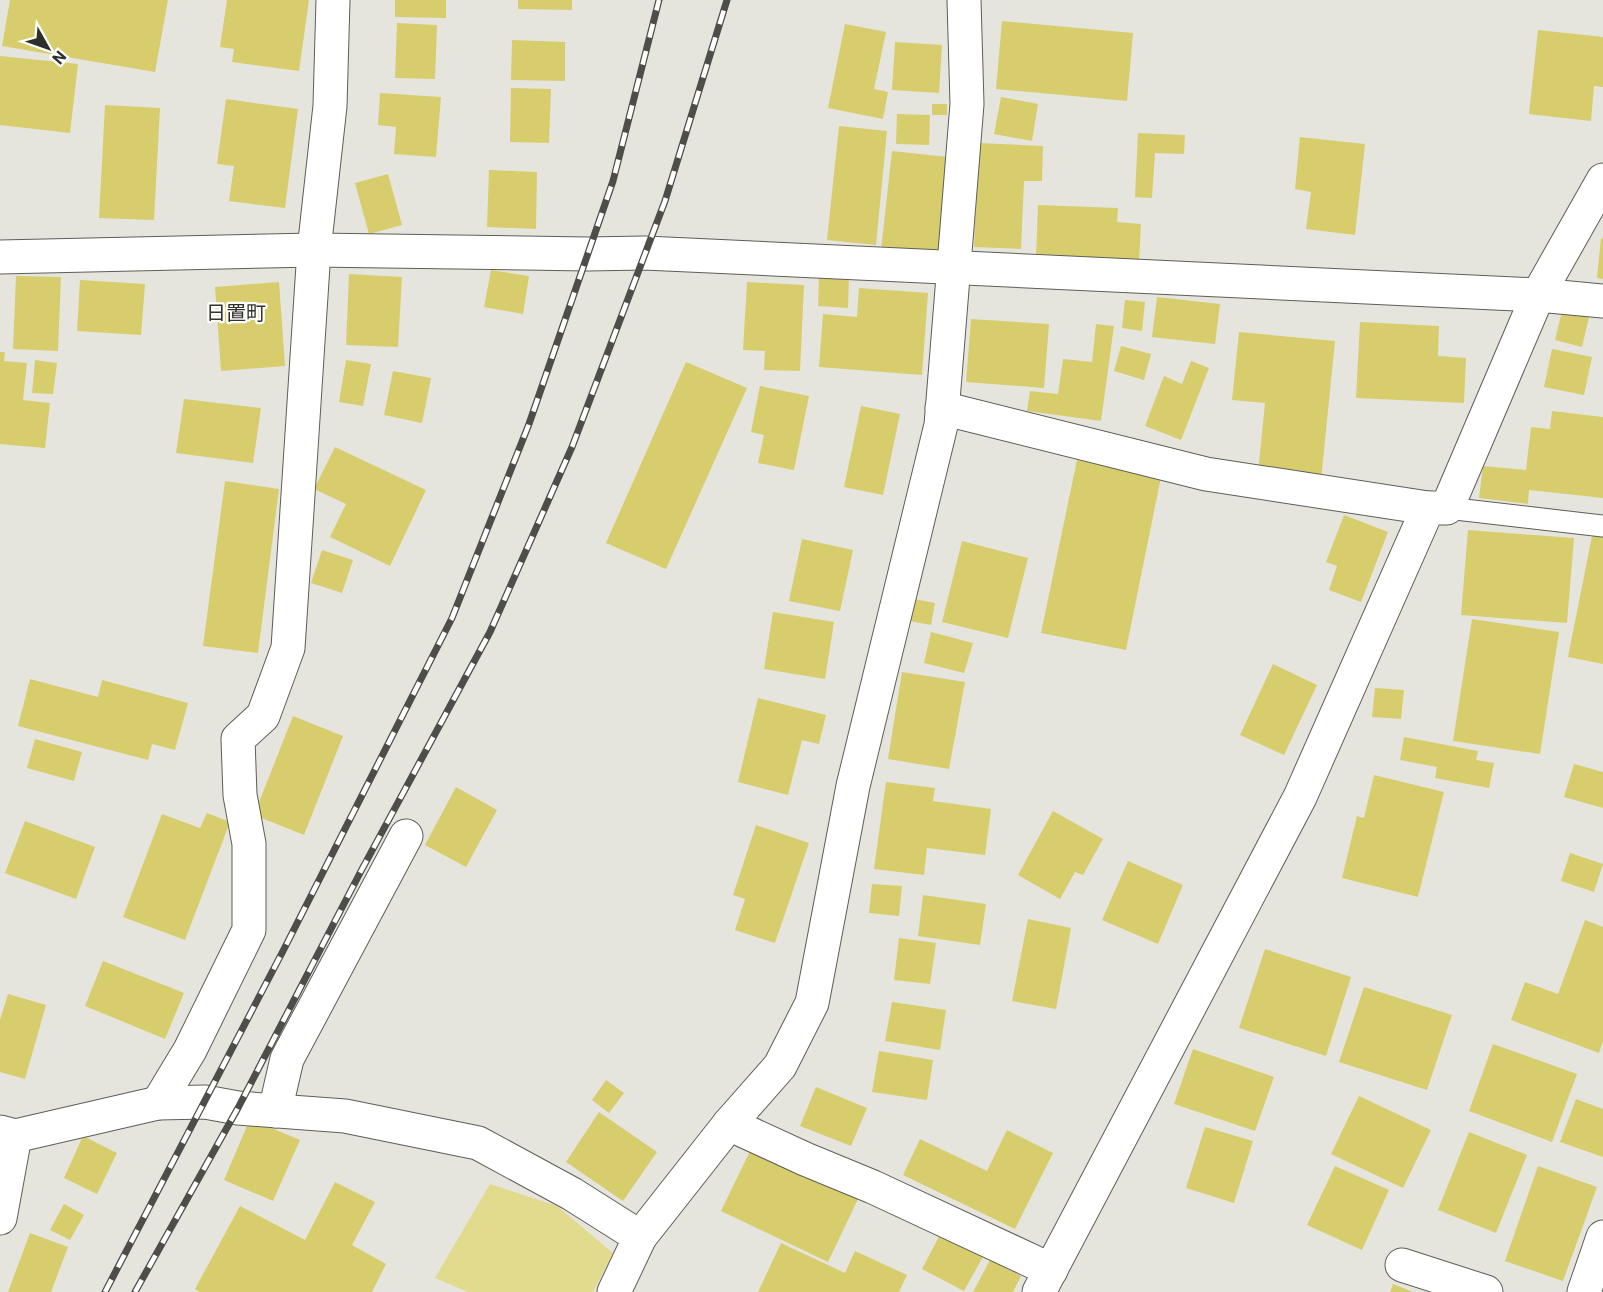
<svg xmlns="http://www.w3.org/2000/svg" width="1603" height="1292" font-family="Roboto,'Noto Sans JP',sans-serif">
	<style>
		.green { fill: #e2da8c }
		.building { fill: #d7cd6d }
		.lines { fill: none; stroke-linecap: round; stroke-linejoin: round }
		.lane-casing { stroke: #5e5e58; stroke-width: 23 }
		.street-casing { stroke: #5e5e58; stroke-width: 35 }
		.lane { stroke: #fff; stroke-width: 21 }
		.street { stroke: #fff; stroke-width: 33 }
		.rail-casing { stroke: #4d4d49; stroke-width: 7 }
		.rail { stroke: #fffffe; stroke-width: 4.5; stroke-dasharray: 14; stroke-linecap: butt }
		.labels { text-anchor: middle; stroke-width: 4.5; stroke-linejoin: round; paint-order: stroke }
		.quarter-label { font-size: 20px; fill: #33332e; stroke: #fffffe }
	</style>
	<rect width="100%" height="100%" fill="#e5e5de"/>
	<!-- green -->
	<polygon class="green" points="490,1184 557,1206 613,1253 593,1292 468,1292 435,1278"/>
	<!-- building -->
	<g class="building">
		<polygon points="10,0 168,0 155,72 2,46"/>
		<polygon points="227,0 309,0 299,71 232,62 234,49 220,47"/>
		<polygon points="395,0 446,0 446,18 395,17"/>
		<polygon points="518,0 572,0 572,10 518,9"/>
		<polygon points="1002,21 1133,33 1127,101 996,89"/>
		<polygon points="397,23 437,25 435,79 395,78"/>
		<polygon points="845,24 886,32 874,89 888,92 883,119 828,108"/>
		<polygon points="1538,30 1603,37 1603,87 1594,86 1591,121 1529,114"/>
		<polygon points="512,40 565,42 565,81 511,80"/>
		<polygon points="895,42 942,45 939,93 892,90"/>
		<polygon points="0,56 78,64 70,133 0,125"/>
		<polygon points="511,88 551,89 549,143 510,142"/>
		<polygon points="380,93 441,97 436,157 394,154 396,127 378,125"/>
		<polygon points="1001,97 1038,104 1032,141 994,134"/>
		<polygon points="226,99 298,109 285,208 229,201 234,166 217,164"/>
		<rect x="932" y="104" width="15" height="11"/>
		<polygon points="105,105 160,108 154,220 99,218"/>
		<polygon points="897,114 930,115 929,145 896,144"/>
		<polygon points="839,126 887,131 876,245 827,240"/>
		<polygon points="1138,133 1185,135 1184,154 1155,153 1152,198 1135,197"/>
		<polygon points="1300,137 1365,144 1355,235 1306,229 1311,192 1295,189"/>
		<polygon points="978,143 1043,146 1042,181 1024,181 1021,249 974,247"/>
		<polygon points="892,151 948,157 938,255 881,250"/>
		<polygon points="489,170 537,172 536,229 487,227"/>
		<polygon points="388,174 402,225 369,234 355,183"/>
		<polygon points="1038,205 1118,208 1117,222 1141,224 1139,262 1036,258"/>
		<polygon points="1601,238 1603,239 1603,279 1597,278"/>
		<polygon points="491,270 529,276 523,314 484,307"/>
		<polygon points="349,274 402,277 398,347 346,345"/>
		<polygon points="16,276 61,277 58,351 13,349"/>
		<polygon points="819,277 849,278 848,308 818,306"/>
		<polygon points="80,280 145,284 141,335 77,331"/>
		<polygon points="279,282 285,366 221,371 215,287"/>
		<polygon points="747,282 804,285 800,371 764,370 765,351 743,350"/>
		<polygon points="859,288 928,293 922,375 819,367 823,314 857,317"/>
		<polygon points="1157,297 1220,304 1215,344 1152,337"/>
		<polygon points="1125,300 1145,302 1142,331 1122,328"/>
		<polygon points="1562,311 1589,317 1582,347 1555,340"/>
		<polygon points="971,319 1049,324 1044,388 966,382"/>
		<polygon points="1360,322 1439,326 1438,356 1466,358 1464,403 1356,398"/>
		<polygon points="1096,324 1114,326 1101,421 1027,411 1030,391 1058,394 1063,359 1092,362"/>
		<polygon points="1239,332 1335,341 1321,480 1258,473 1265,403 1232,400"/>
		<polygon points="1121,346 1151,354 1144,380 1114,371"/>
		<polygon points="1552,349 1592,357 1584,395 1544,387"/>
		<polygon points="0,352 5,352 4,361 27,363 23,400 50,403 45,448 0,444"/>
		<polygon points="35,360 57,363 53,394 32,393"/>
		<polygon points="346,360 371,364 363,406 339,402"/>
		<polygon points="1191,361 1209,368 1181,440 1145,426 1164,376 1182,384"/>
		<polygon points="686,362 747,388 666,569 606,543"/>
		<polygon points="393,371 431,378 422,423 384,415"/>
		<polygon points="760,386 809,396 794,470 758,463 764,435 751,432"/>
		<polygon points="184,399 261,408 253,463 176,453"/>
		<polygon points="861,406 900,414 883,495 844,487"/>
		<polygon points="1552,411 1603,417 1603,498 1529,490 1528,504 1479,498 1483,466 1526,470 1531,427 1550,429"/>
		<polygon points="335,447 426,490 390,566 330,537 346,504 314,489"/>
		<polygon points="1077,460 1161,477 1126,650 1041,633"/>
		<polygon points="225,481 279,489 258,653 203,646"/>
		<polygon points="1344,515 1388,532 1361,602 1329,590 1337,566 1326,562"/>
		<polygon points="1468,530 1574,538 1567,623 1461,615"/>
		<polygon points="1593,531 1603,533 1603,664 1568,657"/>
		<polygon points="802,539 853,550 840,611 789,601"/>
		<polygon points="962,541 1028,558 1008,638 942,622"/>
		<polygon points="322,550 353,560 342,593 311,583"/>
		<polygon points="909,598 935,603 931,625 904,620"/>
		<polygon points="773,612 834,622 825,679 764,669"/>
		<polygon points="1472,619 1559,632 1540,754 1453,741"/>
		<polygon points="931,632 973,643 964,673 924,663"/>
		<polygon points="1273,664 1317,685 1284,755 1240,735"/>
		<polygon points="902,672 965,682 949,769 888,759"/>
		<polygon points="30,679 98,697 102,680 188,703 175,750 152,744 148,760 18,726"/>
		<polygon points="1375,688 1404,690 1401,719 1372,717"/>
		<polygon points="758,698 826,715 819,744 802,740 788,795 738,782"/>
		<polygon points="293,716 343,736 304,835 254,815"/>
		<polygon points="1404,737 1478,751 1476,760 1494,763 1489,788 1435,778 1437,767 1400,760"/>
		<polygon points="35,739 82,752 74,781 27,768"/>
		<polygon points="1574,764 1603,772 1603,808 1564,797"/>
		<polygon points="1374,775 1444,792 1418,897 1342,878 1357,816 1364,818"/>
		<polygon points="886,782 935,788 933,801 991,809 985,855 927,848 924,875 874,869"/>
		<polygon points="456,787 497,810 466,867 425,845"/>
		<polygon points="1053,811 1103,839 1083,875 1075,872 1060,899 1018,875"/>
		<polygon points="207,813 230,822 185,940 123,917 162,814 200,828"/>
		<polygon points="25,821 95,847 76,899 5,873"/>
		<polygon points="756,825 809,843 775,943 735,930 745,899 733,895"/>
		<polygon points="1570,853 1603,864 1594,892 1561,881"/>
		<polygon points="1128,861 1183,885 1158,944 1102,920"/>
		<polygon points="872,884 902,886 899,916 869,913"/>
		<polygon points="923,895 986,904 980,945 918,936"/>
		<polygon points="1028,919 1071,928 1056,1009 1012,1001"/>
		<polygon points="1585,920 1603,927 1603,1041 1599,1053 1511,1020 1525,982 1558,994"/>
		<polygon points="899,938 936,943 930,984 894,980"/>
		<polygon points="1265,949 1351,977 1326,1056 1239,1028"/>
		<polygon points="103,961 184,993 165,1039 85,1006"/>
		<polygon points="1364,987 1452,1015 1427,1090 1339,1062"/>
		<polygon points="8,994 46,1005 25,1079 0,1072 0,1020"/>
		<polygon points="892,1002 946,1010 940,1050 885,1041"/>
		<polygon points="1493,1044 1577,1074 1552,1142 1469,1111"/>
		<polygon points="1193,1049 1274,1077 1255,1131 1174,1104"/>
		<polygon points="879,1051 933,1060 927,1100 872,1092"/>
		<polygon points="606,1080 624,1093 609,1113 592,1100"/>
		<polygon points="816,1087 867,1108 851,1146 800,1126"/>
		<polygon points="1359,1096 1431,1130 1403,1188 1331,1154"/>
		<polygon points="1576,1099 1603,1109 1603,1157 1560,1142"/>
		<polygon points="599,1112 657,1152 623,1201 566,1162"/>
		<polygon points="250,1119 300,1140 273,1201 224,1180"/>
		<polygon points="1205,1127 1253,1141 1234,1203 1186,1188"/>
		<polygon points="1007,1130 1053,1153 1015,1229 903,1175 920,1139 987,1171"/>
		<polygon points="1469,1132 1527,1155 1496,1233 1438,1210"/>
		<polygon points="83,1136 117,1153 97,1194 64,1178"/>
		<polygon points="753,1145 859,1197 828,1262 721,1211"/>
		<polygon points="1335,1166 1389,1190 1362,1250 1307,1225"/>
		<polygon points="1538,1166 1597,1187 1563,1281 1505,1261"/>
		<polygon points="335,1182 375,1202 352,1245 386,1264 372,1292 200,1292 195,1289 240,1206 305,1240"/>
		<polygon points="64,1204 84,1215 70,1240 50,1230"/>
		<polygon points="942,1231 985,1253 964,1291 922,1269"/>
		<polygon points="30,1233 68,1247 51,1292 8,1292"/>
		<polygon points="781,1243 845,1273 855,1251 907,1275 899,1292 758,1292"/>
		<polygon points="990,1260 1021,1276 1013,1292 973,1292"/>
		<polygon points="1393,1284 1413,1292 1390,1292"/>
	</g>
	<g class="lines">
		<!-- lane casing -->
		<g class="lane-casing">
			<polyline id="lane" points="1447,508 1603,526"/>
		</g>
		<!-- street casing -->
		<g class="street-casing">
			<g id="street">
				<polyline points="0,257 314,250 587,254 645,253 1538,295 1603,301"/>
				<polyline points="942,408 1206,474 1428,508"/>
				<polyline points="158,1103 190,1050 249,930 249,844 240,795 238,739 263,716 288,648 314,250 330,106 333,0"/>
				<polyline points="275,1111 287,1059 406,836"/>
				<polyline points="729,1124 780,1066 812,1003 853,786 941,425 967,104 964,0"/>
				<polyline points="0,1132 15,1136 158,1103 205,1102 238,1108 345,1116 478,1143 572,1194 640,1237 729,1124 805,1159 873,1187 1051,1270"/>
				<polyline points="0,1218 15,1136"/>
				<polyline points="1402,1265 1486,1292"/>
				<polyline points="614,1292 640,1237"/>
				<polyline points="1039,1292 1300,797 1428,508 1447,508 1538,295 1603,180"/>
				<polyline points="1584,1292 1603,1237"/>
			</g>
		</g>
		<!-- lane -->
		<use href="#lane" class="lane"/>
		<!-- street -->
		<use href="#street" class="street"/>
		<!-- rail casing -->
		<g class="rail-casing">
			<g id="rail">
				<polyline points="105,1292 283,951 452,618 529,424 613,181 659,0"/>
				<polyline points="135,1292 238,1108 361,871 490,632 572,447 665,201 727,0"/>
			</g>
		</g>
		<!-- rail -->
		<use href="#rail" class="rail"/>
	</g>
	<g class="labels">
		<!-- quarter labels -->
		<g class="quarter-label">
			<text x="236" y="320">日置町</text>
		</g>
	</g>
	<!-- north arrow -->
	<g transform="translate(48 48) rotate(130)" stroke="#fffffe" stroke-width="4.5" paint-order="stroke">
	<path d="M0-4.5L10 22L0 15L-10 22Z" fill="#2e2e2b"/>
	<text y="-9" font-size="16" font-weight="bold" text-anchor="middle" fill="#2e2e2b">N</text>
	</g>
</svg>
